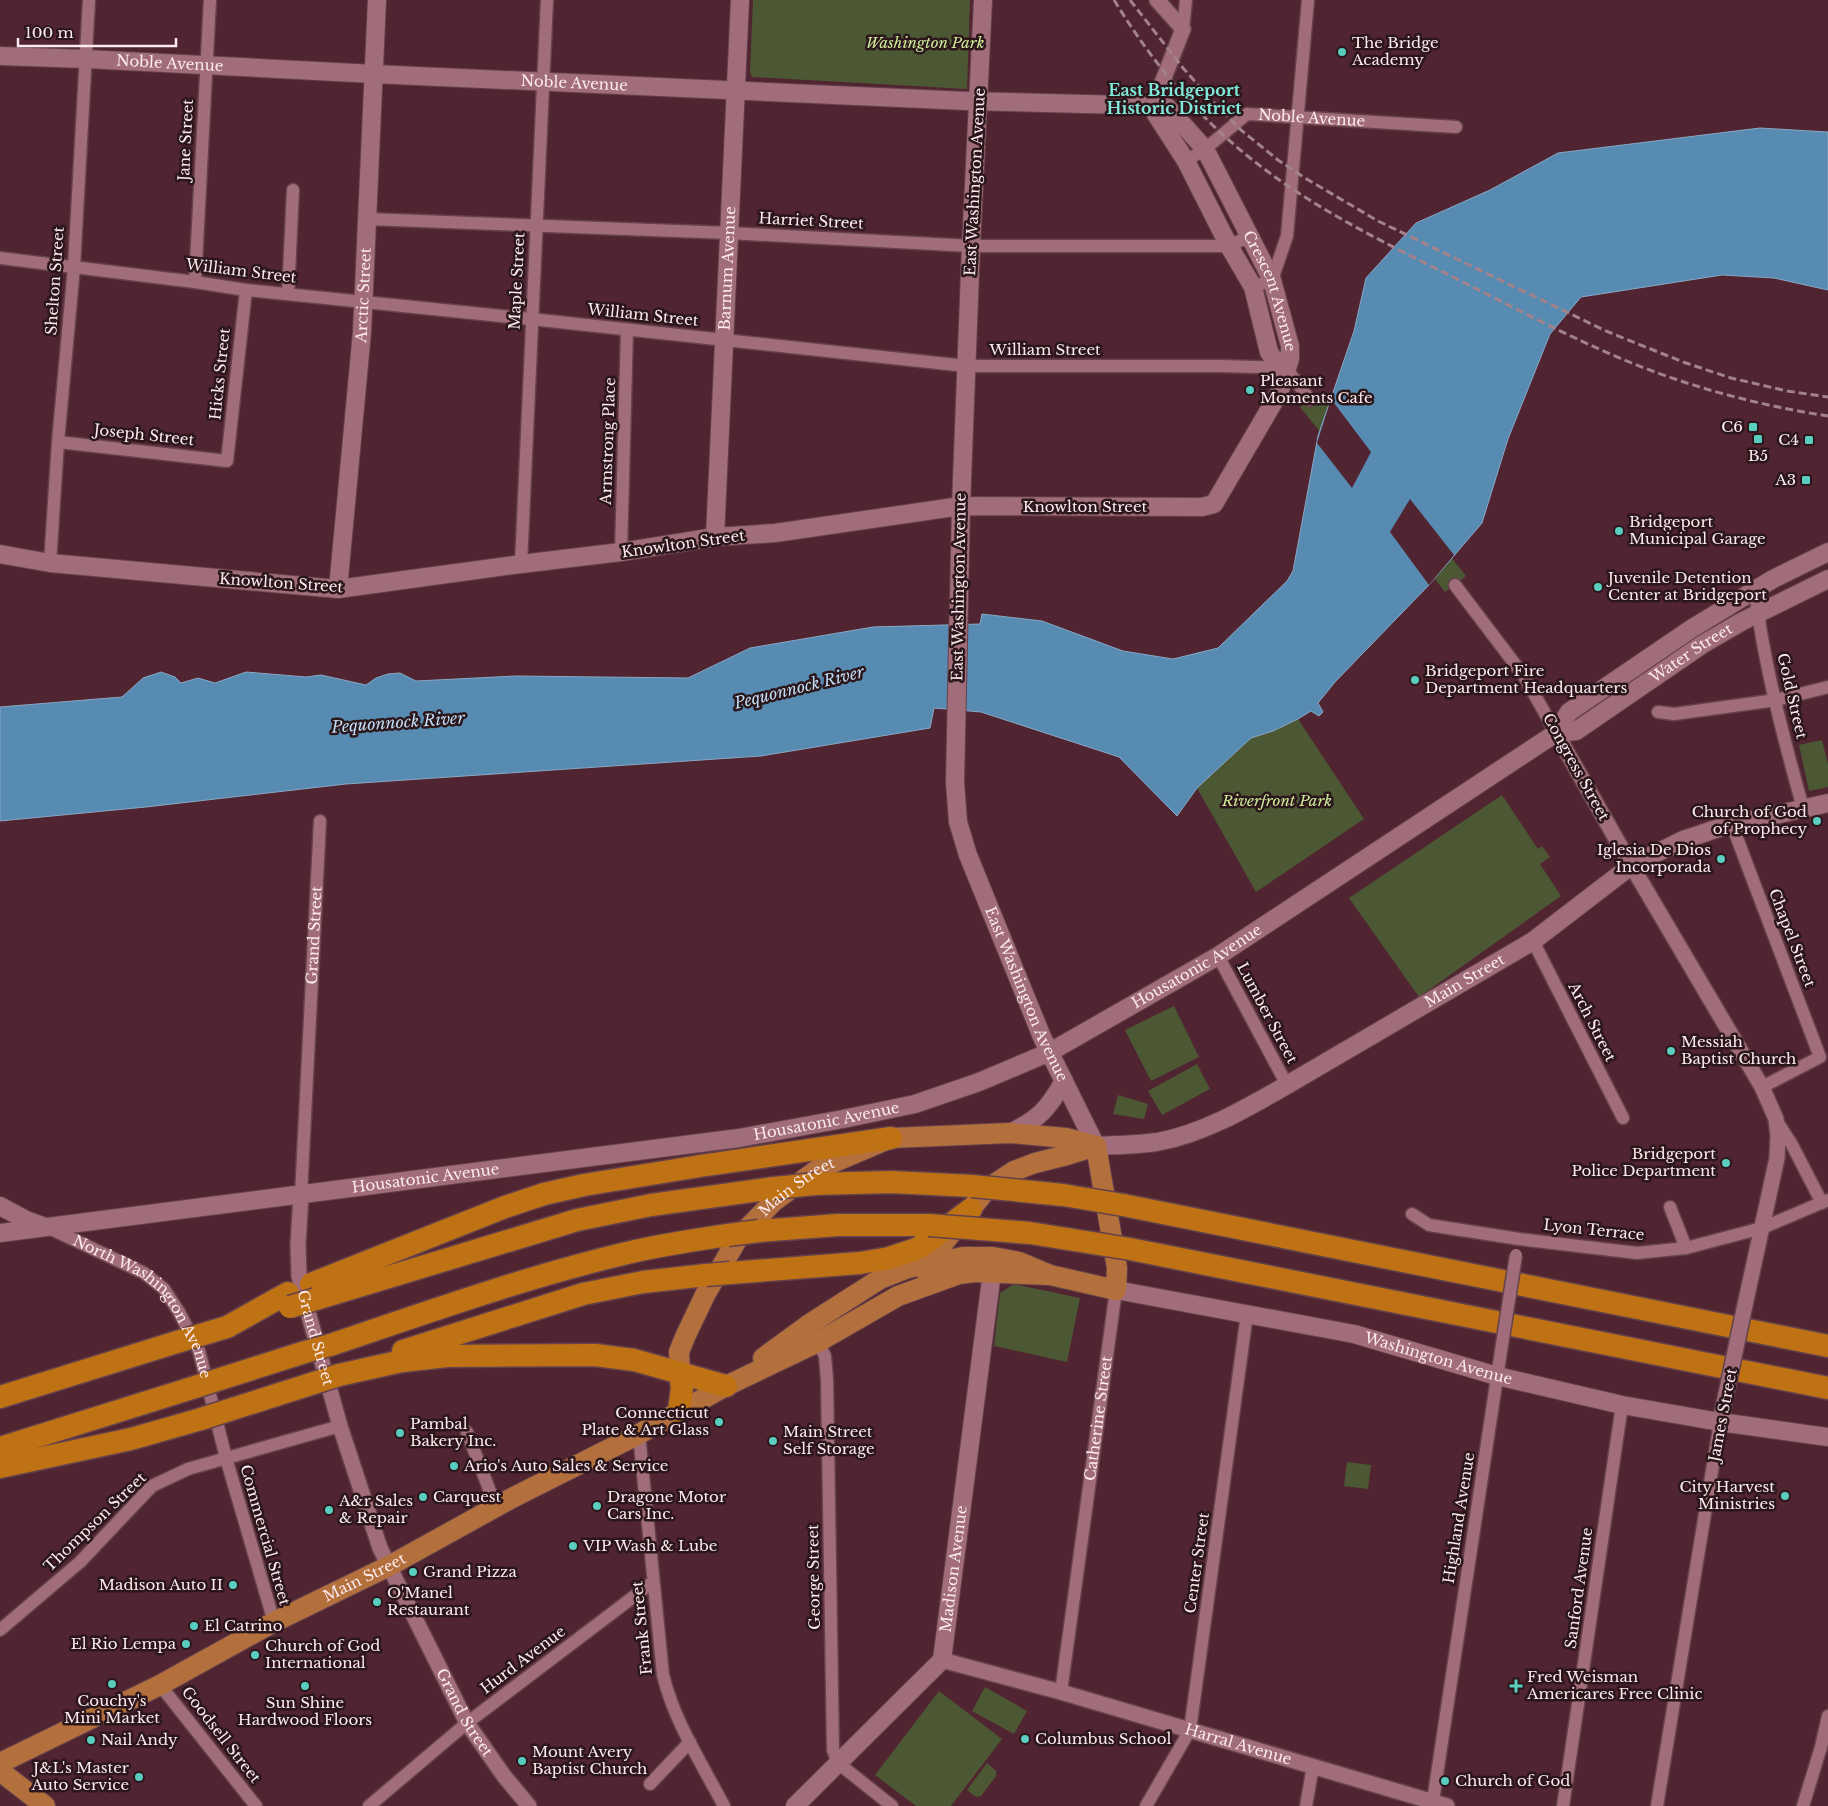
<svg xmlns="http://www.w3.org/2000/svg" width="1828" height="1806" font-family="'Libre Baskerville',serif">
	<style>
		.green { fill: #4c5733 }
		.water { fill: #588bb2; stroke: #89a8c4 }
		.pier { fill: #512431 }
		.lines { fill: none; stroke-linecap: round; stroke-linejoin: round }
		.minor-casing { stroke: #65414c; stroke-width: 15 }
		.tertiary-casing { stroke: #65414c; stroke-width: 18 }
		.secondary-casing { stroke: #65414c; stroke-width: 20 }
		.primary-casing { stroke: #65414c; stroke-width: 22 }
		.motorway-casing { stroke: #65414c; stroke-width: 25 }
		.minor { stroke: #a26d7a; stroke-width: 12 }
		.tertiary { stroke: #a26d7a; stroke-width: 15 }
		.secondary { stroke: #a26d7a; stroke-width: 18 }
		.primary { stroke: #b3703c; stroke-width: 20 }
		.motorway { stroke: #bf7213; stroke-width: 22 }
		.rail { stroke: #a2828b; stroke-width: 3; stroke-dasharray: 8 4; stroke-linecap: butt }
		.minor-bridge-casing { stroke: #65414c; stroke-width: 15; stroke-linecap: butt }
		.tertiary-bridge-casing { stroke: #65414c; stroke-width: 18; stroke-linecap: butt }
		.motorway-bridge-casing { stroke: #65414c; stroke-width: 25; stroke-linecap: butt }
		.minor-bridge { stroke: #a26d7a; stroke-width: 12 }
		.tertiary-bridge { stroke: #a26d7a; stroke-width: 15 }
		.motorway-bridge { stroke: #bf7213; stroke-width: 22 }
		.poi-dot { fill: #59cebe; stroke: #2a161b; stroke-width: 2 }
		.labels { text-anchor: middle; stroke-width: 5; stroke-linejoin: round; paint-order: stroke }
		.park-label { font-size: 15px; font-style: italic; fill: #cfeb97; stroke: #2a161b }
		.poi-label { font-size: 15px; fill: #fceaee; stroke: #2a161b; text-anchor: start }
		.street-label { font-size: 15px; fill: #fceaee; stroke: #2a161b }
		.neighbourhood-label { font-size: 16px; font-weight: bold; fill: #81e9da; stroke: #2a161b }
		.water-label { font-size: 16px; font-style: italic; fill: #c2def6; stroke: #2a161b }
	</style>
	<rect width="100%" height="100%" fill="#512431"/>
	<!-- green -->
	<g class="green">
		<polygon points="753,0 970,0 967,89 752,77 750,72"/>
		<polygon points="1322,392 1369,454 1358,479 1300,407"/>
		<polygon points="1408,502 1466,576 1445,592 1395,528"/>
		<polygon points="1298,719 1364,819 1256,892 1197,788 1251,738 1273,731"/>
		<polygon points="1822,740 1828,764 1828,787 1809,791 1799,745"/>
		<polygon points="1502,795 1538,849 1542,846 1550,857 1540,864 1561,896 1419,997 1349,898"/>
		<polygon points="1174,1006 1199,1057 1151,1081 1125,1030"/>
		<polygon points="1197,1064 1210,1089 1162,1115 1148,1091"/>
		<polygon points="1118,1095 1148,1104 1144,1119 1113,1114"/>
		<polygon points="1014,1284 1080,1298 1067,1362 994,1346 1000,1293"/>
		<polygon points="1347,1462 1371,1465 1368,1489 1344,1486"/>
		<polygon points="985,1687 1027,1711 1014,1734 972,1711"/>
		<polygon points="939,1691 1002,1739 951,1806 916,1806 875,1775"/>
		<polygon points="987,1763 996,1771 996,1776 981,1796 976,1797 967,1790"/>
	</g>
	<!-- water -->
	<polygon class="water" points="1760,128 1828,132 1828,290 1774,278 1722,275 1581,297 1550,334 1508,439 1482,523 1429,585 1335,682 1318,703 1323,712 1319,716 1311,711 1298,719 1273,731 1251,738 1197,788 1177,816 1119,757 981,712 934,708 930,728 761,756 346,784 146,807 0,821 0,707 122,697 143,678 161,672 175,677 181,683 198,678 215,683 246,672 306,677 321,675 366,685 376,678 388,674 400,673 416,681 516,676 688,678 750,648 873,627 980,624 982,614 1042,621 1123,651 1173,659 1218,648 1287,581 1293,571 1318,436 1354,331 1366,278 1416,223 1490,190 1558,153"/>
	<!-- pier -->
	<g class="pier">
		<polygon points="1331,399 1371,452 1352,488 1317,443"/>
		<polygon points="1410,499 1454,555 1429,585 1390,532"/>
	</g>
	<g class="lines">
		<!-- minor casing -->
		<g class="minor-casing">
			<g id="minor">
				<polyline points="1183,29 1186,0"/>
				<path id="s1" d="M1186,161l19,-12 42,-35 209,13"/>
				<polyline points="368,219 729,233 971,246 1229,246 1250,236"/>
				<polyline points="0,258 195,282 246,290 531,319 966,366 1220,366 1286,368 1310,400"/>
				<polyline points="195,282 210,0"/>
				<polyline points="1253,287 1272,280 1287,236 1308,0"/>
				<polyline points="288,294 293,190"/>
				<polyline points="58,442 227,461 246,290"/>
				<polyline points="621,552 627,330"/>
				<polyline points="50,563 58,442 74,267 89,0"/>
				<polyline points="521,564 547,0"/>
				<polyline points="1455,585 1524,676 1556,733"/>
				<path d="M1755,590c8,71 29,150 48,218"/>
				<polyline points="1658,712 1674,714 1776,700 1828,687"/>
				<polyline points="1732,825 1820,1057 1762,1087"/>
				<polyline points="1533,941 1623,1118"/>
				<polyline points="1218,956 1287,1085"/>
				<polyline points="1776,1120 1791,1143 1822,1203"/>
				<path id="s2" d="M301,1195l19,-374"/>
				<polyline points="1670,1207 1686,1248"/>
				<polyline points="1412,1214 1429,1225 1519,1239 1637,1253 1686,1248 1762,1228 1828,1200"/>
				<path id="s3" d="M47,1227l97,46 20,16 15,23 20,39 27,107 48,164"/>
				<polyline points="815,1336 825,1356 827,1380 833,1750 838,1763 892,1806"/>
				<polyline points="467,1432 496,1507"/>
				<path d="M639,1434l24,241c11,46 39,89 61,131"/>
				<polyline points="0,1630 80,1562 152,1486 188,1469 340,1426"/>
				<polyline points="160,1685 256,1806"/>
				<path id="s4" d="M1061,1692l55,-402"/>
				<polyline points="650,1784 690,1742"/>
				<polyline points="1433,1801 1501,1351"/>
				<polyline points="369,1806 467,1723 653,1582"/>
				<polyline points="1146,1806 1190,1730 1247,1314"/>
				<polyline points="1306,1806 1313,1766"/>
				<polyline points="1563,1806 1622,1405"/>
				<polyline points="1657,1806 1720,1422"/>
				<polyline points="1803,1806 1821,1747 1828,1716"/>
			</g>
		</g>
		<!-- tertiary casing -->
		<g class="tertiary-casing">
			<g id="tertiary">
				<polyline points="1150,105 1160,88 1183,29 1157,0"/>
				<polyline points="1556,733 1627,858 1762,1087 1776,1119 1778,1136 1777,1158 1745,1305"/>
				<path id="s5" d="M301,1195l-3,50 1,31 7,29 34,121 40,122 87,175 37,53 25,30"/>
				<polyline points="1720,1422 1726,1394"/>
				<path id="s6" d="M942,1660l119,32 386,114"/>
			</g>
		</g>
		<!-- secondary casing -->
		<g class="secondary-casing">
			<g id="secondary">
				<path id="s7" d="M983,0l-12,246 -10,260 -6,276 3,40 10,33 74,182 54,109c20,-1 41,-1 61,-4 46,-8 90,-34 130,-57l246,-144 99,-76 51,-25 39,-13 106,-24"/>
				<path id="s8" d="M0,56l86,3 288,15 593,27 199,5 39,43 67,131 18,66v13l-11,34 -65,111 -12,3 -241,-1 -186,27 -60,4 -94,15 -100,12 -183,25 -288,-26 -50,-9"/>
				<polyline points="1150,105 1186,161 1229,246 1253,287 1269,352 1273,358 1286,368"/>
				<path id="s9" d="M715,537l25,-537"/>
				<path id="s10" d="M338,589l24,-257 15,-332"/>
				<path id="s11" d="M1556,733l20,-2 127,-87 38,-22 87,-43"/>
				<path d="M1010,1133c29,-14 38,-24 54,-52"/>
				<polyline points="0,1206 26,1220 45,1227"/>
				<path id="s12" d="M0,1233l739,-95 104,-19 72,-15 64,-22 71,-30 168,-96 338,-223 13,-21 122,-83 82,-50 55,-27"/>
				<path id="s13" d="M1116,1290l238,44 143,42 125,29 98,17 108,15"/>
				<path id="s14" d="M795,1806l147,-146 50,-388"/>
			</g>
		</g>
		<!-- primary casing -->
		<g class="primary-casing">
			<g id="primary">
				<polyline points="925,1270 937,1251 987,1189 1014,1171 1035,1163 1067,1155 1096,1146"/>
				<polyline points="763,1358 808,1325 880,1279 908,1268 963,1257 993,1257 1019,1262 1050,1275 1116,1290 1117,1268 1096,1146"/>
				<path id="s15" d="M680,1373l-1,-21 6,-15 20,-42 33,-57 35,-36 45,-33 73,-31 119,-5 56,5 30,8"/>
				<path id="s16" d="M0,1763l160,-78 114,-63 115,-56 123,-68 127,-64 87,-48 92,-44 80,-46 61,-22 16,-2 75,3"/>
				<polyline points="0,1771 45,1806"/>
			</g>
		</g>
		<!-- motorway casing -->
		<g class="motorway-casing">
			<g id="motorway">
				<polyline points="815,1184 891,1182 972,1186"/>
				<polyline points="1123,1205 1828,1346"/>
				<polyline points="759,1231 838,1225 929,1225"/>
				<polyline points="1130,1249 1828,1388"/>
				<polyline points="730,1273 860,1263 889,1258 916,1249 929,1241 971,1209"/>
				<polyline points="311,1284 505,1207 544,1194 584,1185 700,1166 891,1138"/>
				<polyline points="316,1299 577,1220 651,1205 774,1188"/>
				<polyline points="227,1327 288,1293"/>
				<path d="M330,1345c98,-33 196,-68 297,-92 33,-8 67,-13 101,-18"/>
				<polyline points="403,1351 583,1294 643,1282 706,1275"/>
				<polyline points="339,1375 402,1361 447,1356 595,1355 634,1360 726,1386"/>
				<polyline points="217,1380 305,1352"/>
				<polyline points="0,1397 177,1342"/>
				<polyline points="226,1411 314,1383"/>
				<polyline points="679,1411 682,1388 680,1373"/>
				<polyline points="0,1448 192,1388"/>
				<polyline points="0,1467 131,1439 201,1419"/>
			</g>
		</g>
		<!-- minor -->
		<use href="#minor" class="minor"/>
		<!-- tertiary -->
		<use href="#tertiary" class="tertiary"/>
		<!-- secondary -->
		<use href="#secondary" class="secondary"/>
		<!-- primary -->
		<use href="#primary" class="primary"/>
		<!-- motorway -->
		<use href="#motorway" class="motorway"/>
		<!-- rail -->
		<g class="rail">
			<path d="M1114,0c32,52 70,101 116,141 67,60 149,99 229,139 70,35 141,74 216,99 50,17 101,29 153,37"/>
			<polyline points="1130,0 1183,68 1218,107 1241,130 1278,160 1305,178 1378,221 1606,331 1683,362 1731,378 1787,391 1828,397"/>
		</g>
		<!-- minor-bridge casing -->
		<g class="minor-bridge-casing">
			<polyline id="minor-bridge" points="1501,1351 1516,1255"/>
		</g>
		<!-- tertiary-bridge casing -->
		<g class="tertiary-bridge-casing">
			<polyline id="tertiary-bridge" points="1726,1394 1745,1305"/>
		</g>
		<!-- motorway-bridge casing -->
		<g class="motorway-bridge-casing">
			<g id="motorway-bridge">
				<polyline points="972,1186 1063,1195 1123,1205"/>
				<polyline points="774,1188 815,1184"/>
				<polyline points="929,1225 1030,1233 1130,1249"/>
				<polyline points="728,1235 759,1231"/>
				<polyline points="706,1275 730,1273"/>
				<polyline points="290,1307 316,1299"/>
				<polyline points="177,1342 227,1327"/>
				<polyline points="305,1352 330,1345"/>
				<polyline points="314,1383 339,1375"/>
				<polyline points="192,1388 217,1380"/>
				<polyline points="201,1419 226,1411"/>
			</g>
		</g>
		<!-- minor-bridge -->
		<use href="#minor-bridge" class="minor-bridge"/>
		<!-- tertiary-bridge -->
		<use href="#tertiary-bridge" class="tertiary-bridge"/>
		<!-- motorway-bridge -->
		<use href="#motorway-bridge" class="motorway-bridge"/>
	</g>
	<!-- markers -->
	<g class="poi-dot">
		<circle cx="1342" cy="52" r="5"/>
		<circle cx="1250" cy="390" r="5"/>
		<rect x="1748" y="422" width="10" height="10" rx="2.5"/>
		<rect x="1753" y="434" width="10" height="10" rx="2.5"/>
		<rect x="1804" y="435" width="10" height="10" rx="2.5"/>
		<rect x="1801" y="475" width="10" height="10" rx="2.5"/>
		<circle cx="1619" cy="531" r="5"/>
		<circle cx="1598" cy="587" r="5"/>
		<circle cx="1415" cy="680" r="5"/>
		<circle cx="1817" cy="821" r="5"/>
		<circle cx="1721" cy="859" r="5"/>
		<circle cx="1671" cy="1051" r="5"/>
		<circle cx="1726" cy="1163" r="5"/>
		<circle cx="719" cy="1422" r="5"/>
		<circle cx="400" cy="1433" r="5"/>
		<circle cx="773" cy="1441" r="5"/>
		<circle cx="454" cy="1466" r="5"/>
		<circle cx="1785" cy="1496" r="5"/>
		<circle cx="423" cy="1497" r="5"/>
		<circle cx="597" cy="1506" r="5"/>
		<circle cx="329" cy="1510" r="5"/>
		<circle cx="573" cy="1546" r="5"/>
		<circle cx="413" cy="1572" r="5"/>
		<circle cx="233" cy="1585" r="5"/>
		<circle cx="377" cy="1602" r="5"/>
		<circle cx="194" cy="1626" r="5"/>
		<circle cx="186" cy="1644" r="5"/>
		<circle cx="255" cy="1655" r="5"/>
		<circle cx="112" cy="1684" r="5"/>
		<circle cx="305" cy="1686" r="5"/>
		<path d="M1513.5 1678.5h5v5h5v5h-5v5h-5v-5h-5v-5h5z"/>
		<circle cx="1025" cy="1739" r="5"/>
		<circle cx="91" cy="1740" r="5"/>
		<circle cx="522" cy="1761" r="5"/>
		<circle cx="139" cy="1777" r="5"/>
		<circle cx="1445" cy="1781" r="5"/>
	</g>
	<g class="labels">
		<!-- park labels -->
		<g class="park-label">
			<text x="925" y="48">Washington Park</text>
			<text x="1277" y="806">Riverfront Park</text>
		</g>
		<!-- poi labels -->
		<g class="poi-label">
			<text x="1352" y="48">The Bridge<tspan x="1352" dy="17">Academy</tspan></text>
			<text x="1260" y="386">Pleasant<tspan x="1260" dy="17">Moments Cafe</tspan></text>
			<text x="1743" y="432" text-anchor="end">C6</text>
			<text x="1799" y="445" text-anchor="end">C4</text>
			<text x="1758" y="461" text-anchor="middle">B5</text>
			<text x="1796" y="485" text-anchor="end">A3</text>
			<text x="1629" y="527">Bridgeport<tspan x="1629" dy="17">Municipal Garage</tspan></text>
			<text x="1608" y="583">Juvenile Detention<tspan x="1608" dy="17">Center at Bridgeport</tspan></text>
			<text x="1425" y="676">Bridgeport Fire<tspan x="1425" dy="17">Department Headquarters</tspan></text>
			<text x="1807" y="817" text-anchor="end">Church of God<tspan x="1807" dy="17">of Prophecy</tspan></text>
			<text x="1711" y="855" text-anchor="end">Iglesia De Dios<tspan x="1711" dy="17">Incorporada</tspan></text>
			<text x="1681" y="1047">Messiah<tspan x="1681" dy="17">Baptist Church</tspan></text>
			<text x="1716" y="1159" text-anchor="end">Bridgeport<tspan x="1716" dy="17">Police Department</tspan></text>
			<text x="709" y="1418" text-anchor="end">Connecticut<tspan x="709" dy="17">Plate &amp; Art Glass</tspan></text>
			<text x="410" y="1429">Pambal<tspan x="410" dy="17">Bakery Inc.</tspan></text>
			<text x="783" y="1437">Main Street<tspan x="783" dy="17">Self Storage</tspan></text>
			<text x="464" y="1471">Ario's Auto Sales &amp; Service</text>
			<text x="1775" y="1492" text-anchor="end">City Harvest<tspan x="1775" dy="17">Ministries</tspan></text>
			<text x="433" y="1502">Carquest</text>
			<text x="607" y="1502">Dragone Motor<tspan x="607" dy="17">Cars Inc.</tspan></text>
			<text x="339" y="1506">A&amp;r Sales<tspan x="339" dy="17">&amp; Repair</tspan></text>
			<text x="583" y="1551">VIP Wash &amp; Lube</text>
			<text x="423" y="1577">Grand Pizza</text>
			<text x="223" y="1590" text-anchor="end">Madison Auto II</text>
			<text x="387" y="1598">O'Manel<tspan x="387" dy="17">Restaurant</tspan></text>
			<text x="204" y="1631">El Catrino</text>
			<text x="176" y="1649" text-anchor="end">El Rio Lempa</text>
			<text x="265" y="1651">Church of God<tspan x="265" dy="17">International</tspan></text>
			<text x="1527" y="1682">Fred Weisman<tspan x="1527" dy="17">Americares Free Clinic</tspan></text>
			<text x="112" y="1706" text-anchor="middle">Couchy's<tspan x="112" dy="17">Mini Market</tspan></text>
			<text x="305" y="1708" text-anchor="middle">Sun Shine<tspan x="305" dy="17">Hardwood Floors</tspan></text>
			<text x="1035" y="1744">Columbus School</text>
			<text x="101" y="1745">Nail Andy</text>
			<text x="532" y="1757">Mount Avery<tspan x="532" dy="17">Baptist Church</tspan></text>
			<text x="129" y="1773" text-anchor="end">J&amp;L's Master<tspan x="129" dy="17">Auto Service</tspan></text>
			<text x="1455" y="1786">Church of God</text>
		</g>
		<!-- street labels -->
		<g class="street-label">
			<text dy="5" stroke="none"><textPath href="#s8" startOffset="170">Noble Avenue</textPath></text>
			<text dy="5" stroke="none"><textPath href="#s8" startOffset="575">Noble Avenue</textPath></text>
			<text dy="5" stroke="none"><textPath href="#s1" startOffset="142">Noble Avenue</textPath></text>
			<text transform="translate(186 140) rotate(-87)" y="5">Jane Street</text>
			<text transform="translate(975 182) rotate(-87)" y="5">East Washington Avenue</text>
			<text transform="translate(811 221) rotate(3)" y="5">Harriet Street</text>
			<text dy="5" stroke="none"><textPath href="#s9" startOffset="269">Barnum Avenue</textPath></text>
			<text transform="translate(241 271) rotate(7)" y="5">William Street</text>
			<text transform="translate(55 281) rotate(-86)" y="5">Shelton Street</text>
			<text transform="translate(517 281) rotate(-87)" y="5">Maple Street</text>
			<text dy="5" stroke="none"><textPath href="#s8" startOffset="1382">Crescent Avenue</textPath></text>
			<text dy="5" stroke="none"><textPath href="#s10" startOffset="295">Arctic Street</textPath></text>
			<text transform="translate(643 315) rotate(6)" y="5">William Street</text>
			<text x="1045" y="355">William Street</text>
			<text transform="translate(220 374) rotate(-84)" y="5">Hicks Street</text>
			<text transform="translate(144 435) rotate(6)" y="5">Joseph Street</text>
			<text transform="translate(608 441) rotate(-88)" y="5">Armstrong Place</text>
			<text x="1085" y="512">Knowlton Street</text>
			<text transform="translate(683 544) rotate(-8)" y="5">Knowlton Street</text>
			<text transform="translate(281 583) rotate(4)" y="5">Knowlton Street</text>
			<text transform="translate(959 587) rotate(-89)" y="5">East Washington Avenue</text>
			<text dy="5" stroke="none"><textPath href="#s11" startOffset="159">Water Street</textPath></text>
			<text transform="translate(1792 696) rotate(77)" y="5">Gold Street</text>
			<text transform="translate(1576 767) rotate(61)" y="5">Congress Street</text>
			<text dy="5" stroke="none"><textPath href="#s2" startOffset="260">Grand Street</textPath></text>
			<text transform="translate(1792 938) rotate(69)" y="5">Chapel Street</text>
			<text dy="5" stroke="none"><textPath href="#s12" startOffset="1239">Housatonic Avenue</textPath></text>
			<text dy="5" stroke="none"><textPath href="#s7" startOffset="1585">Main Street</textPath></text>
			<text dy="5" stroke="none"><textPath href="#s7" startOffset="1008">East Washington Avenue</textPath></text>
			<text transform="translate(1267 1013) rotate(62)" y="5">Lumber Street</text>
			<text transform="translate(1592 1022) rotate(63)" y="5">Arch Street</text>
			<text dy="5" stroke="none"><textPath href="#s12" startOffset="834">Housatonic Avenue</textPath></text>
			<text dy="5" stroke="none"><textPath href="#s12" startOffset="429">Housatonic Avenue</textPath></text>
			<text dy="5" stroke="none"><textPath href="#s15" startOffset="228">Main Street</textPath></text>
			<text transform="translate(1594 1230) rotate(6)" y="5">Lyon Terrace</text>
			<text dy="5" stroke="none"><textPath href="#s3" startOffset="131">North Washington Avenue</textPath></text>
			<text dy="5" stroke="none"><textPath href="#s5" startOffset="145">Grand Street</textPath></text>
			<text dy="5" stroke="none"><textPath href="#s13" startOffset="330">Washington Avenue</textPath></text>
			<text transform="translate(1723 1415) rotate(-79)" y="5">James Street</text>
			<text dy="5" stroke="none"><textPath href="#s4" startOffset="276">Catherine Street</textPath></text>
			<text transform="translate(1459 1518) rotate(-81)" y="5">Highland Avenue</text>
			<text transform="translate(95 1522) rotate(-44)" y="5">Thompson Street</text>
			<text transform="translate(265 1535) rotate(74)" y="5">Commercial Street</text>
			<text transform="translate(1197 1563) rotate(-82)" y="5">Center Street</text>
			<text dy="5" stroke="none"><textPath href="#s14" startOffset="299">Madison Avenue</textPath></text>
			<text dy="5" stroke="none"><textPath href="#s16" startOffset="409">Main Street</textPath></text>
			<text transform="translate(814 1577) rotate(-91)" y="5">George Street</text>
			<text transform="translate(1579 1588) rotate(-82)" y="5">Sanford Avenue</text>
			<text transform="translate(642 1628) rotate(-96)" y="5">Frank Street</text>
			<text transform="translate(523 1660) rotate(-37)" y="5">Hurd Avenue</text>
			<text dy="5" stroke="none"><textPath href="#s5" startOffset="550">Grand Street</textPath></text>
			<text transform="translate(221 1735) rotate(52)" y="5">Goodsell Street</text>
			<text dy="5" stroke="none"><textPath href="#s6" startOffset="308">Harral Avenue</textPath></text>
		</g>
		<!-- neighbourhood labels -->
		<g class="neighbourhood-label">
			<text x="1174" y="96">East Bridgeport<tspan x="1174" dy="18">Historic District</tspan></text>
		</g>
		<!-- water labels -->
		<g class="water-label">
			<text transform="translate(799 687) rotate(-14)" y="6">Pequonnock River</text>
			<text transform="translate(398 722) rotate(-4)" y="6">Pequonnock River</text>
		</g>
	</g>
	<!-- scale -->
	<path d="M18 38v8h158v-8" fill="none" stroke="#fceaee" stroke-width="2.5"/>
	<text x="25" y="38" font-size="15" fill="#fceaee" stroke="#2a161b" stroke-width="4" paint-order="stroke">100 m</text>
</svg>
